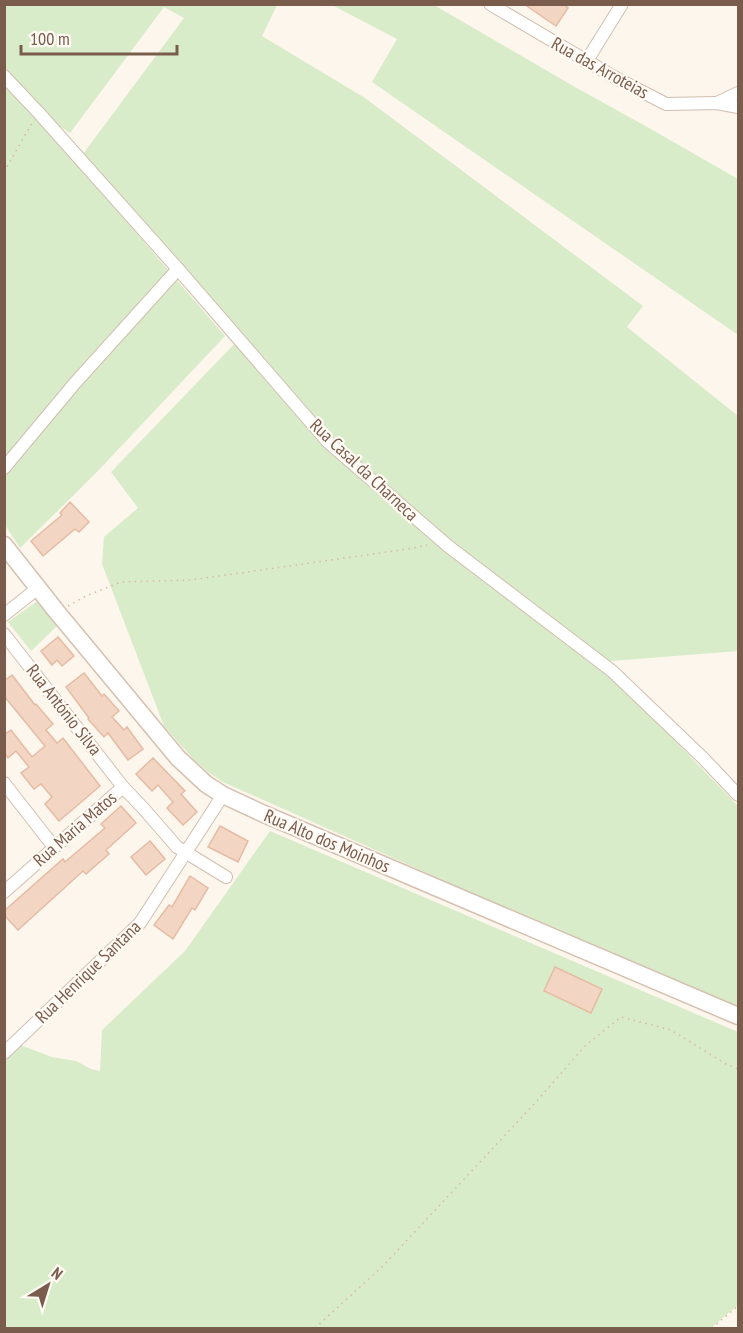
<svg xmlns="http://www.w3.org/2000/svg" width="743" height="1333" font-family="'PT Sans Narrow',sans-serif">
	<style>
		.green { fill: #d8ecc9 }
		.building { fill: #f3d5c3; stroke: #e6bba3; stroke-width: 1.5 }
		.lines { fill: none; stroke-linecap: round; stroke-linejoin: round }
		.street-casing { stroke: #d1beb0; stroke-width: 14 }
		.secondary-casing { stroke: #d6c0b0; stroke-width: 19 }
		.path { stroke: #d9b8a5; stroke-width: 1.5; stroke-dasharray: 1.5 4.5; stroke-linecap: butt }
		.street { stroke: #fff; stroke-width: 12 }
		.secondary { stroke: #fff; stroke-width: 16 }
		.labels { text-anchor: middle; stroke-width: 4.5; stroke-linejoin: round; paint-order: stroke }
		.street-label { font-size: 18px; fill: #7a5c4d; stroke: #fffaf3 }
	</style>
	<rect width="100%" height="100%" fill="#fdf6ec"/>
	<!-- green -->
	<g class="green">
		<polygon points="5,5 277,5 262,36 365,98 643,306 627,327 738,416 738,651 599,662 738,806 738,1007 485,899 223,782 208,772 194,760 164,726 102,564 104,537 138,508 111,472 241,337 99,171 83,154 184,18 164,7 70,133 40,114 113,206 225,336 95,474 20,548 5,525"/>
		<polygon points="332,5 434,5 575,87 649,128 738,179 738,335 372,82 397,39"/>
		<polygon points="36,602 43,606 57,626 31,651 8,622"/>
		<polygon points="270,831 738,1032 738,1305 711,1328 320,1328 318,1327 315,1328 5,1328 4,1054 15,1043 52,1057 76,1061 91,1069 100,1071 102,1030 185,951"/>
	</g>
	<!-- building -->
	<g class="building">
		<polygon points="524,4 563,4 568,8 556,26"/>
		<polygon points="70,502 89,522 79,532 75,529 43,556 31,541 62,515 60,513"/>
		<polygon points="58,637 74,656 62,666 57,660 52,665 41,651"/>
		<polygon points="84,673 102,696 104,694 119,711 112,717 124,730 127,727 143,749 128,760 108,733 104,737 88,719 89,718 66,687"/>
		<polygon points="12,675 35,705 36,704 53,724 46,730 57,743 63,738 100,786 59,821 45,804 52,797 41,784 34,789 21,773 29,767 16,751 8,758 4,753 4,735 11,730 32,757 45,746 4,696 4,681"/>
		<polygon points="153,758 185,791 181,794 197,812 183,825 167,808 173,802 158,785 152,791 136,774"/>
		<polygon points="121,806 136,823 106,850 109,854 86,874 83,871 18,930 4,915 4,911 63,859 65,862 105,828 101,824"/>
		<polygon points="220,826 248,841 238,862 208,847"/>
		<polygon points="150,841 165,859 146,875 131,857"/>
		<polygon points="190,876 208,888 195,910 192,908 173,939 154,925 169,905 172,907"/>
		<polygon points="555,967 602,989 591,1013 544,991"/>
	</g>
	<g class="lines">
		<!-- street casing -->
		<g class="street-casing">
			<g id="street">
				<polyline points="490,4 614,77 666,104 717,103 738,107"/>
				<polyline points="586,62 622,4"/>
				<polyline points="4,76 38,112 178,269 328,442 448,546 612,671 703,758 738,795"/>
				<polyline points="717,103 738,93"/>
				<polyline points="4,468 75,383 178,269"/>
				<polyline points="4,615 38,588"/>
				<polyline points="4,634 123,787"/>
				<polyline points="4,783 54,847"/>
				<polyline points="4,892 123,787 143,808 177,847 226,877"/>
				<polyline points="4,1053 140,923 223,795"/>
			</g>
		</g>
		<!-- secondary casing -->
		<g class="secondary-casing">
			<polyline id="secondary" points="4,545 57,612 178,758 206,784 223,795 264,814 738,1016"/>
		</g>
		<!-- path -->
		<g class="path">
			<polyline points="4,172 32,123"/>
			<polyline points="68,606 86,596 121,582 191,580 408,549 427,545"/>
			<polyline points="315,1328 383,1266 536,1102 585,1046 621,1017 671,1030 726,1064 738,1069"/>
			<polyline points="712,1328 738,1306"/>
		</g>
		<!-- street -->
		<use href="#street" class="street"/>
		<!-- secondary -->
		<use href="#secondary" class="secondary"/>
	</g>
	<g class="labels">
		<!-- street labels -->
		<g class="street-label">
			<text transform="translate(600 68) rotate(29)" y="6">Rua das Arroteias</text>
			<text transform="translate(364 470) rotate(43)" y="6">Rua Casal da Charneca</text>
			<text transform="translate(64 710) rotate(52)" y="6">Rua António Silva</text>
			<text transform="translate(75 829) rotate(-41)" y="6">Rua Maria Matos</text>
			<text transform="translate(327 841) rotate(23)" y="6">Rua Alto dos Moinhos</text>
			<text transform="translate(88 972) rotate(-44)" y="6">Rua Henrique Santana</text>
		</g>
	</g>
	<!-- border -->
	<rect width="743" height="1333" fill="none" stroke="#7a5c4d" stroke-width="12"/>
	<!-- north arrow -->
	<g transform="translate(48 1285) rotate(38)" stroke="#fffaf3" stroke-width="4.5" paint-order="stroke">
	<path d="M0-4.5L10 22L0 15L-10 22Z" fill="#7a5c4d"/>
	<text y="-9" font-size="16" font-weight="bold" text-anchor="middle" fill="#7a5c4d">N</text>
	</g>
	<!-- scale -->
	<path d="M21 45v9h156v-9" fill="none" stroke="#7a5c4d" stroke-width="3"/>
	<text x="30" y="45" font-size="18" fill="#7a5c4d" stroke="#fffaf3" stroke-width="4.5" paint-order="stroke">100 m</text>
</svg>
